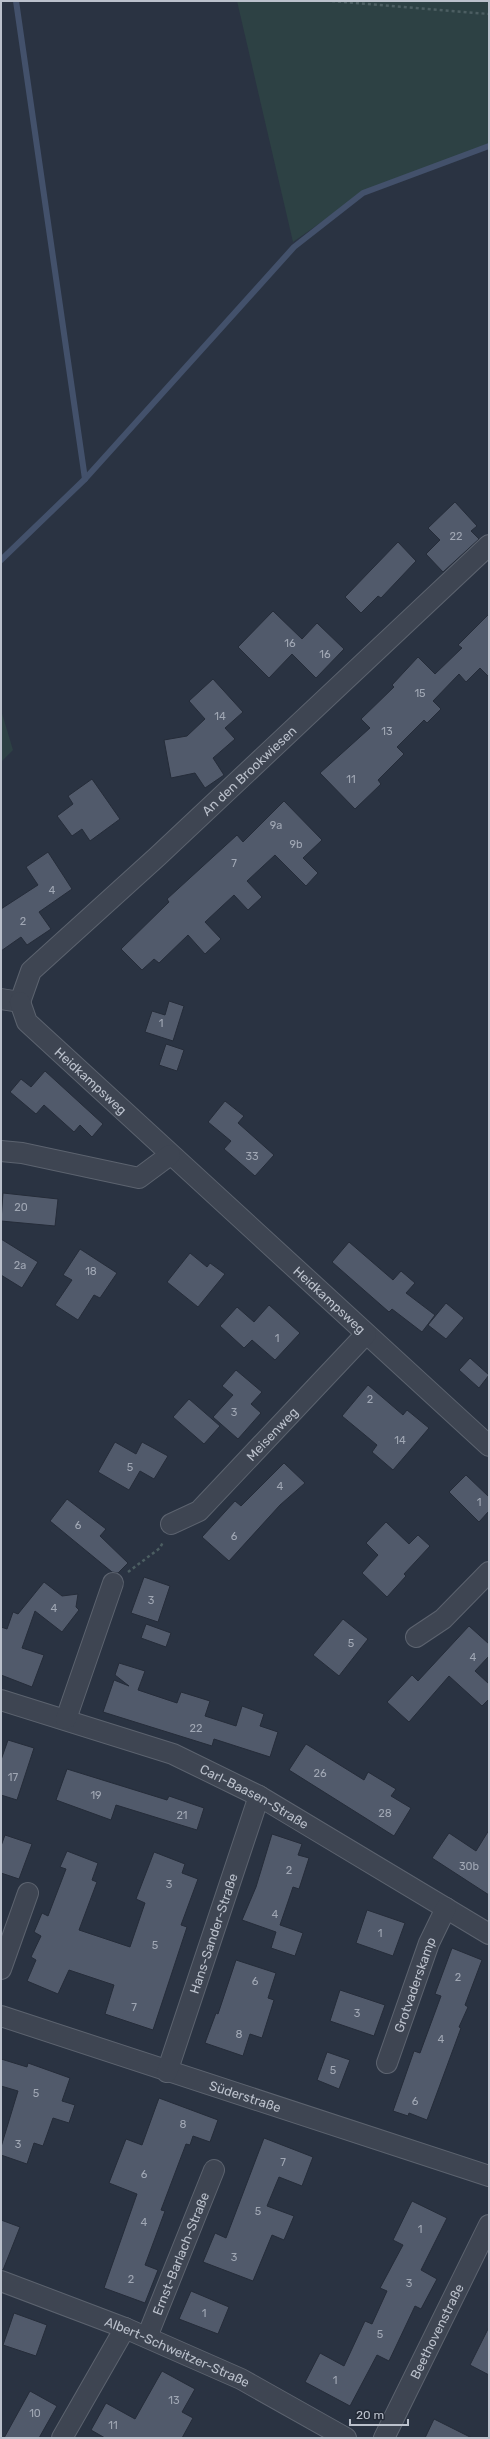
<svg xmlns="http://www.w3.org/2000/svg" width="490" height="2439" font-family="Rubik,sans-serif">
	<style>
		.green { fill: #2d4144 }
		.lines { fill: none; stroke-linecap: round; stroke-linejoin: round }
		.stream { stroke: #43516b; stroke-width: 6 }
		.building { fill: #515a6b; stroke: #252c39 }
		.minor-casing { stroke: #5c636f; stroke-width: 22 }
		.path { stroke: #4c5e62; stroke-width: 2.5; stroke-dasharray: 3 3; stroke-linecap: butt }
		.minor { stroke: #3e4552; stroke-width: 20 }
		.labels { text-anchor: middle; stroke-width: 4; stroke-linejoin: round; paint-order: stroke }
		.number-label { font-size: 11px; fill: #a0a7b4 }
		.street-label { font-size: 13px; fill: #bbc1cc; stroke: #232a37 }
	</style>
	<rect width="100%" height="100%" fill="#2a3342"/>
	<!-- green -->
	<g class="green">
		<polygon points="237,1 489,1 489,145 363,193 293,242"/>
		<polygon points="1,710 13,750 1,762"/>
	</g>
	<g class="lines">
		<!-- stream -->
		<g class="stream">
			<polyline points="16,1 85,479 294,247 363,193 489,146"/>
			<polyline points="1,560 85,479"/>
		</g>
	</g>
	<!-- building -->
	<g class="building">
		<polygon points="455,502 477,526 471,531 479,539 443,572 426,554 440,540 428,528"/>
		<polygon points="398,542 416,561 381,598 378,596 361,613 345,597"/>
		<polygon points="273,611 302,639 317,623 344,649 316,678 292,654 269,678 238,647"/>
		<polygon points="489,614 489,677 480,668 466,682 459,674 433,701 441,709 427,723 424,720 397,747 404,754 378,780 381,784 355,809 320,773 370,728 361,719 394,687 392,685 418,657 435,674 462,648 458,645"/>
		<polygon points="213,679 243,712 225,728 235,739 213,758 224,775 205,788 195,773 171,778 164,740 187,736 205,719 189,701"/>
		<polygon points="92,779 120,819 90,841 82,829 72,836 57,816 73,804 68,796"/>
		<polygon points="284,801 322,840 303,858 318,873 306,886 275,855 247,881 262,897 248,910 234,895 205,922 221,939 205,954 188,935 159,963 154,959 142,970 121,949 169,902 167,899 237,835 243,842"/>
		<polygon points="48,852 72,889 39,912 51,929 27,945 21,937 1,951 1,909 38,885 26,867"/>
		<polygon points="169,1001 184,1006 173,1041 145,1032 152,1011 165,1015"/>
		<polygon points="166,1044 184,1050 177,1071 159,1065"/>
		<polygon points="45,1071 103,1124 92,1137 80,1125 74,1132 44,1105 36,1114 10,1092 21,1079 31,1087"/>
		<polygon points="225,1101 244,1116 238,1123 274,1155 255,1176 224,1149 231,1141 208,1122"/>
		<polygon points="3,1193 58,1199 55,1226 1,1221"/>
		<polygon points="1,1239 38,1262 22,1288 1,1275"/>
		<polygon points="349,1242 393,1280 401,1271 415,1283 406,1293 435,1315 422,1332 392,1309 389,1312 332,1262"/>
		<polygon points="80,1249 117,1273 100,1298 94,1295 78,1320 55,1305 72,1280 63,1275"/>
		<polygon points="190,1253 207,1267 210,1263 225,1274 198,1307 167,1282"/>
		<polygon points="446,1303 464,1318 446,1339 428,1325"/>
		<polygon points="269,1305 300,1333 275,1360 252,1340 244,1348 220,1326 237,1307 254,1322"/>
		<polygon points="470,1358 489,1375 479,1388 459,1370"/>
		<polygon points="236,1370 262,1392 251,1404 261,1413 238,1439 213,1417 233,1395 222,1386"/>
		<polygon points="368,1385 403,1415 407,1410 429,1428 393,1470 372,1452 377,1445 342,1416"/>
		<polygon points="189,1399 220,1426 204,1444 173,1417"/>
		<polygon points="115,1442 136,1454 142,1442 168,1456 154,1479 140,1471 129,1490 98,1472"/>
		<polygon points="284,1463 305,1483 280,1505 229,1561 202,1537 235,1501 241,1506"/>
		<polygon points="466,1475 489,1497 489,1511 479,1522 449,1492"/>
		<polygon points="67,1499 106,1529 100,1536 128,1563 118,1573 112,1572 50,1521"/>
		<polygon points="386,1522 409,1544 418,1535 430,1546 404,1574 406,1576 387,1597 362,1573 378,1555 366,1543"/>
		<polygon points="144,1577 170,1586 158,1622 131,1613"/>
		<polygon points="44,1582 62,1596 78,1594 76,1607 79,1610 62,1632 35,1611 22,1648 44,1655 32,1687 1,1675 1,1627 7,1629 13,1612 18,1614"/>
		<polygon points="343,1619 368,1639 339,1676 313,1655"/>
		<polygon points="146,1624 171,1633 166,1647 141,1638"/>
		<polygon points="469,1626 489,1644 489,1656 475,1671 489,1684 489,1699 482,1706 449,1676 409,1722 387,1702 412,1675 418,1681"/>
		<polygon points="119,1663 145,1671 138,1690 177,1703 181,1692 210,1701 205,1716 236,1726 242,1706 264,1714 260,1726 278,1732 270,1757 214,1739 212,1746 103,1712 114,1680 129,1686 115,1675"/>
		<polygon points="8,1740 34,1748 17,1800 1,1795 1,1760"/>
		<polygon points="306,1744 364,1780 368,1772 396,1789 391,1796 411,1808 394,1836 289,1770"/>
		<polygon points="67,1769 167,1800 169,1796 204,1808 197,1830 116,1805 111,1820 56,1800"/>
		<polygon points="489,1830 489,1895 432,1858 449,1833 476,1851"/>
		<polygon points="272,1834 302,1844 298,1855 309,1858 299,1889 293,1887 280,1925 303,1933 295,1956 271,1948 276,1932 242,1920 256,1887"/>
		<polygon points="5,1835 32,1844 19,1879 1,1873 1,1846"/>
		<polygon points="67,1851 98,1863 92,1880 97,1882 79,1930 130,1947 145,1903 136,1899 154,1852 185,1864 182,1873 198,1879 181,1925 187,1927 153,2030 105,2014 114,1985 69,1970 58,1994 27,1981 36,1960 31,1957 41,1936 34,1932 42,1913 48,1916 66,1869 60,1867"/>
		<polygon points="367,1910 405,1923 393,1956 356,1943"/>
		<polygon points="452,1948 482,1960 465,2005 468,2007 459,2027 461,2028 427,2120 409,2113 408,2116 393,2111 414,2051 420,2053 441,1996 435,1994"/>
		<polygon points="236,1960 276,1973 268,1998 274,2000 262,2038 250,2034 243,2056 205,2043 216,2013 218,2014"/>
		<polygon points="340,1990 385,2005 374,2036 330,2021"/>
		<polygon points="327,2052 350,2060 339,2089 317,2080"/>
		<polygon points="1,2059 27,2067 28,2063 70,2078 62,2101 75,2105 69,2123 53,2118 43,2146 34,2143 27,2164 1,2155 1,2147 18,2091 1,2086"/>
		<polygon points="159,2098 218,2120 210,2142 193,2136 190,2145 186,2144 161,2210 165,2211 145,2265 158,2270 145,2303 104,2288 137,2194 109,2183 126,2139 142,2145"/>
		<polygon points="264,2138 313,2157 302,2186 279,2177 267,2206 294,2216 284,2240 272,2235 253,2281 203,2262 215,2233 226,2238"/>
		<polygon points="412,2201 447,2218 421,2270 437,2279 421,2309 415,2306 389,2361 377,2355 350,2406 305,2382 320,2353 344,2366 365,2321 372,2324 387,2291 380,2288 403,2245 393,2240"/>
		<polygon points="1,2220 20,2227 3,2270 1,2270"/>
		<polygon points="191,2291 229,2307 218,2334 179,2319"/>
		<polygon points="14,2313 47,2325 36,2356 3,2345"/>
		<polygon points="489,2327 489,2375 470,2365"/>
		<polygon points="162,2371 195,2389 182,2412 193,2418 182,2438 105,2438 91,2430 106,2403 135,2419"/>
		<polygon points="30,2391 57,2406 39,2438 4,2438"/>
		<polygon points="434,2419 472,2438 425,2438"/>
	</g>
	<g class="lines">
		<!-- minor casing -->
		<g class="minor-casing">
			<g id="minor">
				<polyline points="1,999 20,1002"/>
				<path id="s1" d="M20,1002l11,-31 127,-115 331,-311"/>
				<path id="s2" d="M20,1002l7,20 462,424"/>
				<polyline points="1,1151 22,1153 139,1178 170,1155"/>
				<path id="s3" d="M171,1524l28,-13 167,-177"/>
				<polyline points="416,1637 443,1619 489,1572"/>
				<path id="s4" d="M1,1700l172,54 86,42 230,138"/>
				<polyline points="66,1719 113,1583"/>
				<polyline points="1,1969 28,1893"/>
				<path id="s5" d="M1,2016l488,160"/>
				<path id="s6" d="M387,2063l42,-120 17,-35"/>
				<path id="s7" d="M167,2072l92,-276"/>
				<path id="s8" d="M1,2281l124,47 116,51 105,59"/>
				<path id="s9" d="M147,2337l67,-167"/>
				<polyline points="62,2438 125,2328"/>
				<path id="s10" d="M384,2438l105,-213"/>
			</g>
		</g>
		<!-- path -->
		<g class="path">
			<polyline points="332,1 489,14"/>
			<polyline points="128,1572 160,1548 163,1542"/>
		</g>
		<!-- minor -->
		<use href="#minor" class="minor"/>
	</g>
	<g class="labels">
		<!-- number labels -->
		<g class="number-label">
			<text x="456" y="540">22</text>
			<text x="290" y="647">16</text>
			<text x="325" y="658">16</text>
			<text x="420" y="697">15</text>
			<text x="220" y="720">14</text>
			<text x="387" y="735">13</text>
			<text x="351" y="783">11</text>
			<text x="276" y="829">9a</text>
			<text x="296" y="848">9b</text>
			<text x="234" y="867">7</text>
			<text x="52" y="894">4</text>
			<text x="23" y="925">2</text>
			<text x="161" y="1027">1</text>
			<text x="252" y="1160">33</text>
			<text x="21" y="1211">20</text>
			<text x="20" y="1269">2a</text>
			<text x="91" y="1275">18</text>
			<text x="277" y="1342">1</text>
			<text x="370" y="1403">2</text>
			<text x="234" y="1416">3</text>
			<text x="400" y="1444">14</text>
			<text x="130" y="1471">5</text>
			<text x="280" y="1490">4</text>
			<text x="479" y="1506">1</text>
			<text x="78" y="1529">6</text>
			<text x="234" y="1540">6</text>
			<text x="151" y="1604">3</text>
			<text x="54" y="1612">4</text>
			<text x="351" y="1647">5</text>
			<text x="473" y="1661">4</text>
			<text x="196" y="1732">22</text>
			<text x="320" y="1777">26</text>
			<text x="13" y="1781">17</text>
			<text x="96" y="1799">19</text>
			<text x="385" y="1817">28</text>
			<text x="182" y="1819">21</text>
			<text x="469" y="1870">30b</text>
			<text x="289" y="1874">2</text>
			<text x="169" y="1888">3</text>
			<text x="275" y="1918">4</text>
			<text x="380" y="1937">1</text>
			<text x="155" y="1949">5</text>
			<text x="458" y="1981">2</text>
			<text x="255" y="1985">6</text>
			<text x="134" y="2011">7</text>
			<text x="357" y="2017">3</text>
			<text x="239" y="2038">8</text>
			<text x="441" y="2043">4</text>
			<text x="333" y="2074">5</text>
			<text x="36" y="2097">5</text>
			<text x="415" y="2105">6</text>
			<text x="183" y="2128">8</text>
			<text x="18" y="2148">3</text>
			<text x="283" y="2166">7</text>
			<text x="144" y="2178">6</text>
			<text x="258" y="2215">5</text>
			<text x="144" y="2226">4</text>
			<text x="420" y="2233">1</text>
			<text x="234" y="2261">3</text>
			<text x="131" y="2283">2</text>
			<text x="409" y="2287">3</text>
			<text x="204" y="2317">1</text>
			<text x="380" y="2338">5</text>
			<text x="335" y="2384">1</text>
			<text x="174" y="2404">13</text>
			<text x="35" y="2417">10</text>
			<text x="113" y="2429">11</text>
		</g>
		<!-- street labels -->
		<g class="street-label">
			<text dy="5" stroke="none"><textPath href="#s1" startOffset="329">An den Brookwiesen</textPath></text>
			<text dy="5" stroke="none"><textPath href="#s2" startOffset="108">Heidkampsweg</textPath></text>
			<text dy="5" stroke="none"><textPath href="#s2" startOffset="432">Heidkampsweg</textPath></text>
			<text dy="5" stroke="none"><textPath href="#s3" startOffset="137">Meisenweg</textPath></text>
			<text dy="5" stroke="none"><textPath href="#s4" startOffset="272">Carl-Baasen-Straße</textPath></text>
			<text dy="5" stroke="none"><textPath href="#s7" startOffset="146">Hans-Sander-Straße</textPath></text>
			<text dy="5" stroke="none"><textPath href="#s6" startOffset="83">Grotvaderskamp</textPath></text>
			<text dy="5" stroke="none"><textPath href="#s5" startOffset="257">Süderstraße</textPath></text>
			<text dy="5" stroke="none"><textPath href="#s9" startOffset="90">Ernst-Barlach-Straße</textPath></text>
			<text dy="5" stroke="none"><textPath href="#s10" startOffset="119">Beethovenstraße</textPath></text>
			<text dy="5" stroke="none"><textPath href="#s8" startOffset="190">Albert-Schweitzer-Straße</textPath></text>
		</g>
	</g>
	<!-- border -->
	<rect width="490" height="2439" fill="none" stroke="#bbc1cc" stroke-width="4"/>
	<!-- scale -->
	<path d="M350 2419v6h58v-6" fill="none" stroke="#bbc1cc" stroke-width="2"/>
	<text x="356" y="2419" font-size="12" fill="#bbc1cc" stroke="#232a37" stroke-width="3" paint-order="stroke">20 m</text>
</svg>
